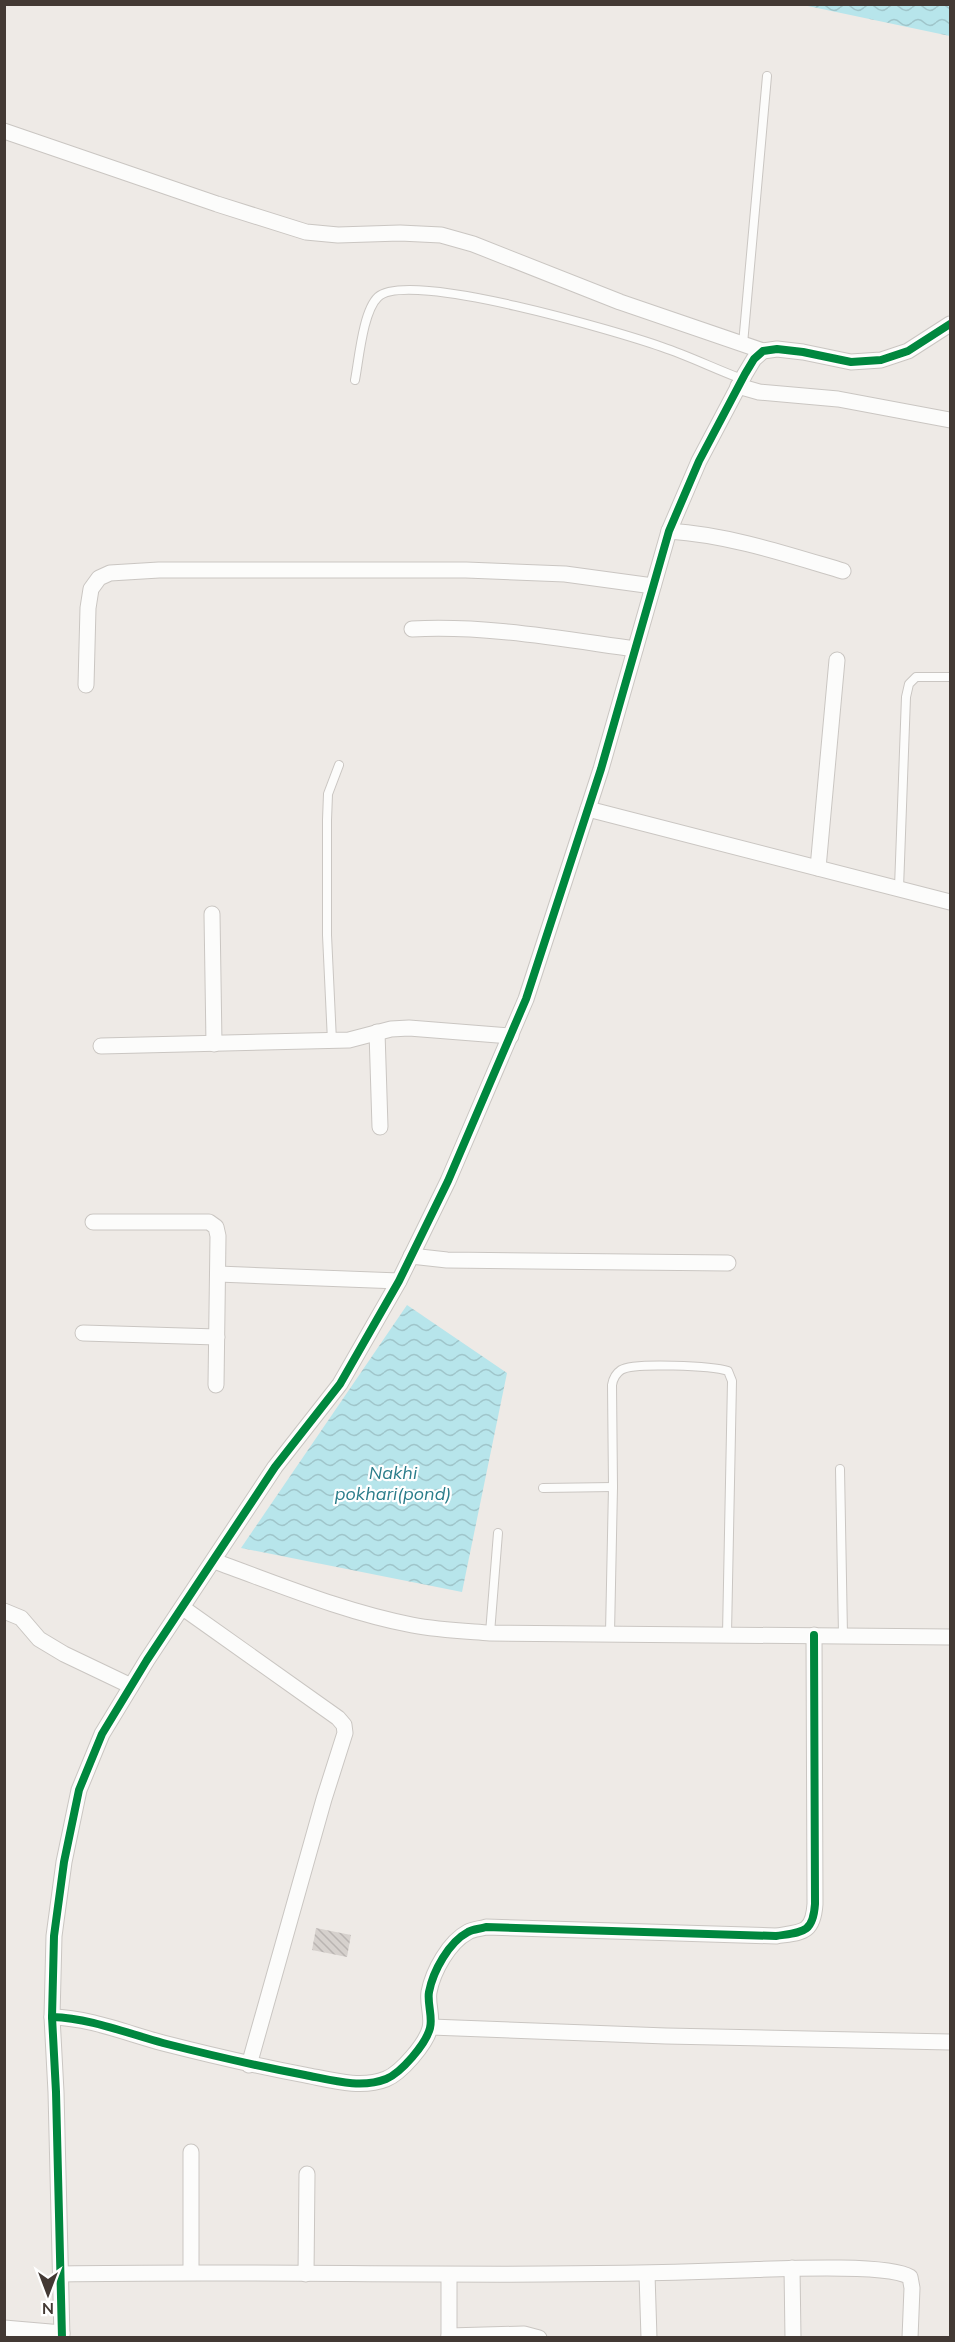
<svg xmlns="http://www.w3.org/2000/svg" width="955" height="2342" font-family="Mulish,sans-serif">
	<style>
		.water { fill: url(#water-waves) }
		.building { fill: url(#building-back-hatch) }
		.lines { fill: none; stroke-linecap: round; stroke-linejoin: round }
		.lane-casing { stroke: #cac6c2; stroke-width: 10 }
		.street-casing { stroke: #cac6c2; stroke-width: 17 }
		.lane { stroke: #fcfcfb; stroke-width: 8 }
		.street { stroke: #fcfcfb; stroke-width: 15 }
		.cycleway-casing { stroke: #fff; stroke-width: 11 }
		.cycleway { stroke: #00873e; stroke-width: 8 }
		.labels { text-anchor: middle; stroke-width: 4.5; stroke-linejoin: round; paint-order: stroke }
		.water-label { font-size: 18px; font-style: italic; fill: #2b7d8b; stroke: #fff }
	</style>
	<defs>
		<pattern id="water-waves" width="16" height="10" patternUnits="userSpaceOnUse" patternTransform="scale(1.5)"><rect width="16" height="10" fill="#b7e5eb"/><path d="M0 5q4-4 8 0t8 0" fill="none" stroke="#9fc5ca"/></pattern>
		<pattern id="building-back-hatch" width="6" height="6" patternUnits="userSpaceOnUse" patternTransform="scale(1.5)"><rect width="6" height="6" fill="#d6d1cd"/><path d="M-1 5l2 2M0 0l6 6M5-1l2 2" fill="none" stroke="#b9b4b1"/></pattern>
	</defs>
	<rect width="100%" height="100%" fill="#eeeae6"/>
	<!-- water -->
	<g class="water">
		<polygon points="803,5 950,5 950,36"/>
		<polygon points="407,1305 507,1373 462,1592 241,1548"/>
	</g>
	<!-- building -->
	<polygon class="building" points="316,1928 351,1935 347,1957 312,1950"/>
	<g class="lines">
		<!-- lane casing -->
		<g class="lane-casing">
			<g id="lane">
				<polyline points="743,344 767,76"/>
				<path d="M355,380c4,-21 8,-69 23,-83 30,-28 241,35 284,50 27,9 53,22 80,32"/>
				<polyline points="899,888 906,697 909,684 916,677 950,677"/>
				<polyline points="332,1041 327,935 327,820 328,794 339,765"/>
				<polyline points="840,1469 843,1635"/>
				<polyline points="543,1488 613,1487"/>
				<polyline points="490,1633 498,1533"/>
				<path d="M610,1633l3,-146 -1,-102c1,-6 3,-11 9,-15 12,-8 92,-4 107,1l4,10 -5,253"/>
			</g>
		</g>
		<!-- street casing -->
		<g class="street-casing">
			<g id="street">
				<polyline points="4,131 217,204 306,232 338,235 400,233 441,235 473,244 620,302 763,351"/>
				<polyline points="738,386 759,392 838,399 950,420"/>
				<path d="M669,531c60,4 117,23 174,40"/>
				<path d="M412,629c74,-4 150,10 223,20"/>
				<polyline points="86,685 88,608 91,589 99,578 110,573 159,570 466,570 565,574 653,586"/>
				<polyline points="588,809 950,902"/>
				<polyline points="818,868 837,660"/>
				<polyline points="212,914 214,1044"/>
				<polyline points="377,1032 380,1127"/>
				<polyline points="101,1046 349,1040 391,1029 409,1028 511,1036"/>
				<polyline points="93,1222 209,1222 216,1227 218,1236 216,1385"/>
				<polyline points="411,1256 447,1260 728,1263"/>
				<polyline points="218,1274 399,1281"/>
				<polyline points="83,1333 217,1337"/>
				<path d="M214,1561c64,23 130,51 198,64 26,5 52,6 78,8l460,4"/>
				<polyline points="183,1608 338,1718 344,1725 345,1733 324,1799 249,2065"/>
				<polyline points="4,1611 21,1618 39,1639 64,1654 131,1686"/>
				<path d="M52,2017c38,1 74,16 111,26 47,12 94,23 142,32 26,5 56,14 81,4 15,-6 40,-35 44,-51 3,-11 -3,-25 -1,-36 4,-21 20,-50 39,-60 5,-3 12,-3 18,-5l290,9c26,-4 37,-2 39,-32l-1,-269"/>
				<polyline points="431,2027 666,2036 950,2042"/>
				<polyline points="792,2268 793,2338"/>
				<polyline points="191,2272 191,2152"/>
				<path d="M61,2274c227,-4 455,5 683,-4 31,-1 144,-7 166,7l2,11 -2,50"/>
				<polyline points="306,2274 307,2174"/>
				<polyline points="647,2274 649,2338"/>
				<polyline points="449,2275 449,2338"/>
				<polyline points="4,2328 62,2333"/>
				<polyline points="449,2336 524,2334 539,2338"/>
				<polyline points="62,2338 56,2092 52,2017 54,1936 64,1862 79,1790 102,1734 147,1660 275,1467 340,1384 399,1281 448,1181 526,999 601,769 669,531 699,461 745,374 754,359 763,351 777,349 803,352 851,362 881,360 908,351 950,324"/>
			</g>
		</g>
		<!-- lane -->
		<use href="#lane" class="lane"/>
		<!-- street -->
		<use href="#street" class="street"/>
		<!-- cycleway casing -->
		<g class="cycleway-casing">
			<g id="cycleway">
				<path d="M52,2017c38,1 74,16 111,26 47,12 94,23 142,32 26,5 56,14 81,4 15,-6 40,-35 44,-51 3,-11 -3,-25 -1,-36 4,-21 20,-50 39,-60 5,-3 12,-3 18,-5l290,9c26,-4 37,-2 39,-32l-1,-269"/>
				<polyline points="62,2338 56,2092 52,2017 54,1936 64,1862 79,1790 102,1734 147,1660 275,1467 340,1384 399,1281 448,1181 526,999 601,769 669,531 699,461 745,374 754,359 763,351 777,349 803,352 851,362 881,360 908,351 950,324"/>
			</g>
		</g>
		<!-- cycleway -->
		<use href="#cycleway" class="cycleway"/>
	</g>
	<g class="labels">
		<!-- water labels -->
		<g class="water-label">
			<text x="393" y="1479">Nakhi<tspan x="393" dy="21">pokhari(pond)</tspan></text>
		</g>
	</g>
	<!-- border -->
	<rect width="955" height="2342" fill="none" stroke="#433934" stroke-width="12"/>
	<!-- north arrow -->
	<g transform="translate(48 2294) rotate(180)" stroke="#ffffff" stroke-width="4.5" paint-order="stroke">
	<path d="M0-4.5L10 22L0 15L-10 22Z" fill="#433934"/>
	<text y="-9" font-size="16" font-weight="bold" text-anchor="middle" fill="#433934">N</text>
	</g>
</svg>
